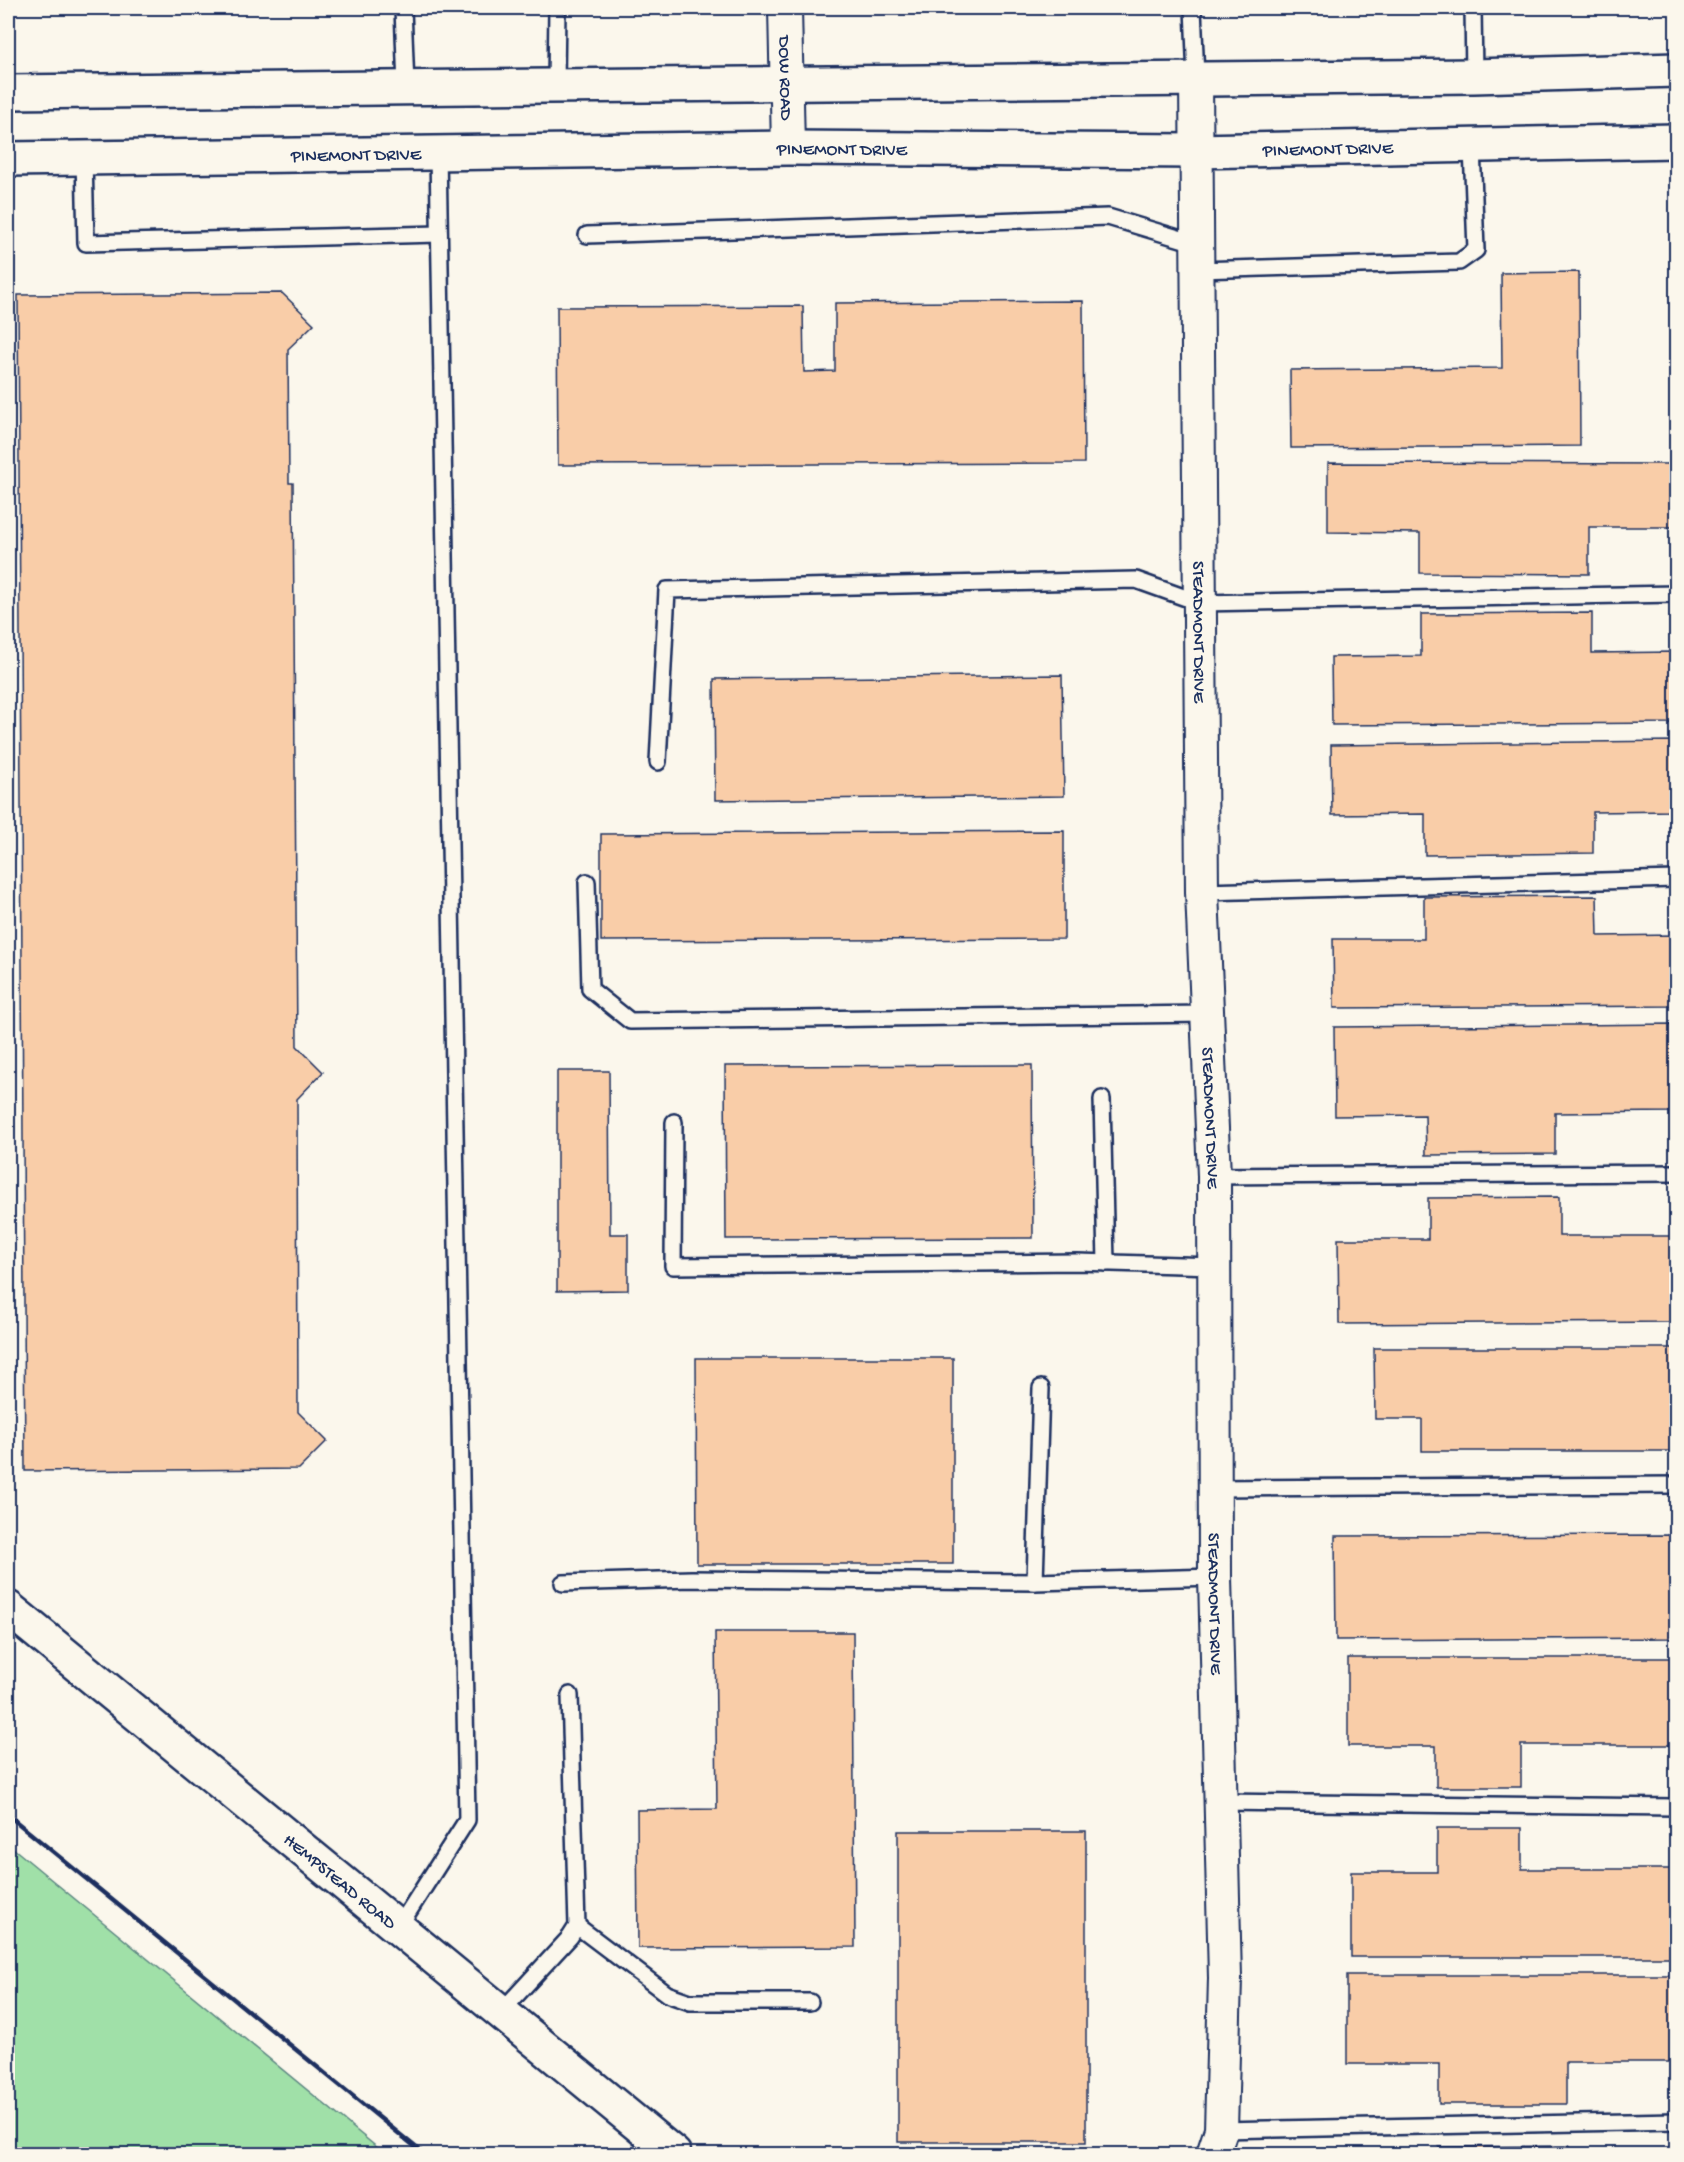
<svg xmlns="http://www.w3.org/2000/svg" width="1684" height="2162" font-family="'Gochi Hand',sans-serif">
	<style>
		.green { fill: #a0e0a8; stroke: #5e8883; stroke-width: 1.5 }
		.building { fill: #f9cda8; stroke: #1b2f5e; stroke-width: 1.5 }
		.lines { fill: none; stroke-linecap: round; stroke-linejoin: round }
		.lane-casing { stroke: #1b2f5e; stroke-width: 20 }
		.street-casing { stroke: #1b2f5e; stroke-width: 36 }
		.secondary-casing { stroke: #1b2f5e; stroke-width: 38 }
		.lane { stroke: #fbf7ec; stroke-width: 15 }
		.street { stroke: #fbf7ec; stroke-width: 32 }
		.secondary { stroke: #fbf7ec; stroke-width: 33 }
		.rail { stroke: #1b2f5e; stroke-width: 4.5 }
		.labels { text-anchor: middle; stroke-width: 6; stroke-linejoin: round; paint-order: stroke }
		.street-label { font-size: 18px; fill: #1b2f5e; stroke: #fbf7ec }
	</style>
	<rect width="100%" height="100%" fill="#fbf7ec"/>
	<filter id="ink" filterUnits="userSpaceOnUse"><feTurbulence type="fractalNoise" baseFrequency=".0167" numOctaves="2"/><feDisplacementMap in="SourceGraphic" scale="12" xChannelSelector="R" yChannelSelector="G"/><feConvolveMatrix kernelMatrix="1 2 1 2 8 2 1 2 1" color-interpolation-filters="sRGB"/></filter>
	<g filter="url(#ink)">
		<!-- green -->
		<polygon class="green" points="8,1844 385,2154 8,2154"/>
		<!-- building -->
		<g class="building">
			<polygon points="1579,272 1580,446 1291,448 1290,370 1502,368 1501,273"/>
			<polygon points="282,293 314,324 288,349 289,483 293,483 297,1046 323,1072 297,1099 298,1412 327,1441 299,1469 25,1471 18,295"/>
			<polygon points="1083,301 1084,463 558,465 557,307 803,306 804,372 835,371 835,303"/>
			<polygon points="1328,463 1676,464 1676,527 1589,527 1589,574 1420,573 1420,533 1328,532"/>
			<polygon points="1592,613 1592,653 1676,652 1676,723 1332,725 1331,657 1421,656 1421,614"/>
			<polygon points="1062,675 1064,796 715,800 714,679"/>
			<polygon points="1676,741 1676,811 1593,812 1593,853 1425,855 1425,814 1332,815 1331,745"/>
			<polygon points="1064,831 1064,939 601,941 601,834"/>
			<polygon points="1597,896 1598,936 1676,935 1676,1006 1334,1008 1333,939 1424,939 1424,897"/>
			<polygon points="1676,1024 1676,1112 1555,1113 1555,1154 1426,1155 1425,1115 1335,1116 1334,1027"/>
			<polygon points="1032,1065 1033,1238 726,1239 725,1066"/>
			<polygon points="557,1071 609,1071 610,1234 628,1234 628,1290 557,1291"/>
			<polygon points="1559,1197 1559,1236 1676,1236 1676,1322 1339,1324 1338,1239 1428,1239 1428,1198"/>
			<polygon points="1374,1348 1676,1348 1676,1451 1422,1451 1422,1419 1375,1419"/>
			<polygon points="696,1358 953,1358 953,1564 697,1564"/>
			<polygon points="1676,1535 1676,1638 1336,1640 1335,1536"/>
			<polygon points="715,1632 853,1632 855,1947 638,1948 637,1810 717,1809"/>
			<polygon points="1348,1658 1676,1658 1676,1745 1521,1745 1521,1787 1436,1787 1436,1746 1348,1746"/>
			<polygon points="1437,1828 1522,1828 1522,1869 1676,1869 1676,1957 1351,1957 1351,1872 1437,1872"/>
			<rect x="898" y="1831" width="188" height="311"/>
			<polygon points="1347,1975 1676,1975 1676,2062 1566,2062 1566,2104 1439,2104 1439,2064 1347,2064"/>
			<polygon points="1569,2146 1569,2154 1439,2154 1439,2147"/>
		</g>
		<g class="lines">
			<!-- lane casing -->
			<g class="lane-casing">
				<g id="lane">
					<polyline points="403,8 406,87"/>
					<polyline points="1193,8 1196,78"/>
					<polyline points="1473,8 1474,76"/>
					<polyline points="556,85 557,8"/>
					<polyline points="84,158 86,243 439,234"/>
					<polyline points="587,235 1108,217 1198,244"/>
					<polyline points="1198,270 1459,262 1476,250 1472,147"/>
					<polyline points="658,762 667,590 1136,580 1200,603 1676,594"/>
					<polyline points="587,882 590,989 630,1021 1207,1014"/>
					<polyline points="1202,892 1676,879"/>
					<polyline points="1102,1099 1106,1263"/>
					<polyline points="674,1122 673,1266 1077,1262 1215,1266"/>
					<polyline points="1214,1176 1676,1173"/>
					<polyline points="1215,1488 1676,1485"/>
					<polyline points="1035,1582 1041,1388"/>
					<polyline points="563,1583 691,1579 1035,1582 1215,1577"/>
					<polyline points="1222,1802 1676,1807"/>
					<polyline points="577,1926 667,1994 690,2002 810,2002"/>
					<polyline points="398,1928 467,1820 438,153"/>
					<polyline points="501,2012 570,1937 577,1926 570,1695"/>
					<polyline points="1221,2130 1676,2121"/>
				</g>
			</g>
			<!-- street casing -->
			<g class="street-casing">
				<g id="street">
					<path id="s1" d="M785,8l3,140"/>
					<path id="s2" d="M1196,78l6,814 12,284 1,401 10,401 -4,152 -8,24"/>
				</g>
			</g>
			<!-- secondary casing -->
			<g class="secondary-casing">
				<g id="secondary">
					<polyline points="8,92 1474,76 1676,70"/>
					<path id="s3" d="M8,159l780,-11 408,3 480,-10"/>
					<path id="s4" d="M8,1608l666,546"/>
				</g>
			</g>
			<!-- lane -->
			<use href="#lane" class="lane"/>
			<!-- street -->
			<use href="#street" class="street"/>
			<!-- secondary -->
			<use href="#secondary" class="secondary"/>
			<!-- rail -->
			<polyline class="rail" points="8,1815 424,2154"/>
		</g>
	</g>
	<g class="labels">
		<!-- street labels -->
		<g class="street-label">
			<text dy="6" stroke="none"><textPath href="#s1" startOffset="70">DOW ROAD</textPath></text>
			<text dy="6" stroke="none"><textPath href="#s3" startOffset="834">PINEMONT DRIVE</textPath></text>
			<text dy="6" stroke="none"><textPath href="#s3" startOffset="1320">PINEMONT DRIVE</textPath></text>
			<text dy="6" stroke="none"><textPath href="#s3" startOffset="348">PINEMONT DRIVE</textPath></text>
			<text dy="6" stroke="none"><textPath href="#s2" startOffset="554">STEADMONT DRIVE</textPath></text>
			<text dy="6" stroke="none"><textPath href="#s2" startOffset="1040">STEADMONT DRIVE</textPath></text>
			<text dy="6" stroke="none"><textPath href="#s2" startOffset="1526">STEADMONT DRIVE</textPath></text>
			<text dy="6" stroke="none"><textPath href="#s4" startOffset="430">HEMPSTEAD ROAD</textPath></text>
		</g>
	</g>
	<!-- margin -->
	<rect width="1684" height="2162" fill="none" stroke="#fbf7ec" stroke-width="30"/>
	<rect x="15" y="15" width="1654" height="2132" fill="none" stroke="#1b2f5e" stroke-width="2" filter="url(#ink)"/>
</svg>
